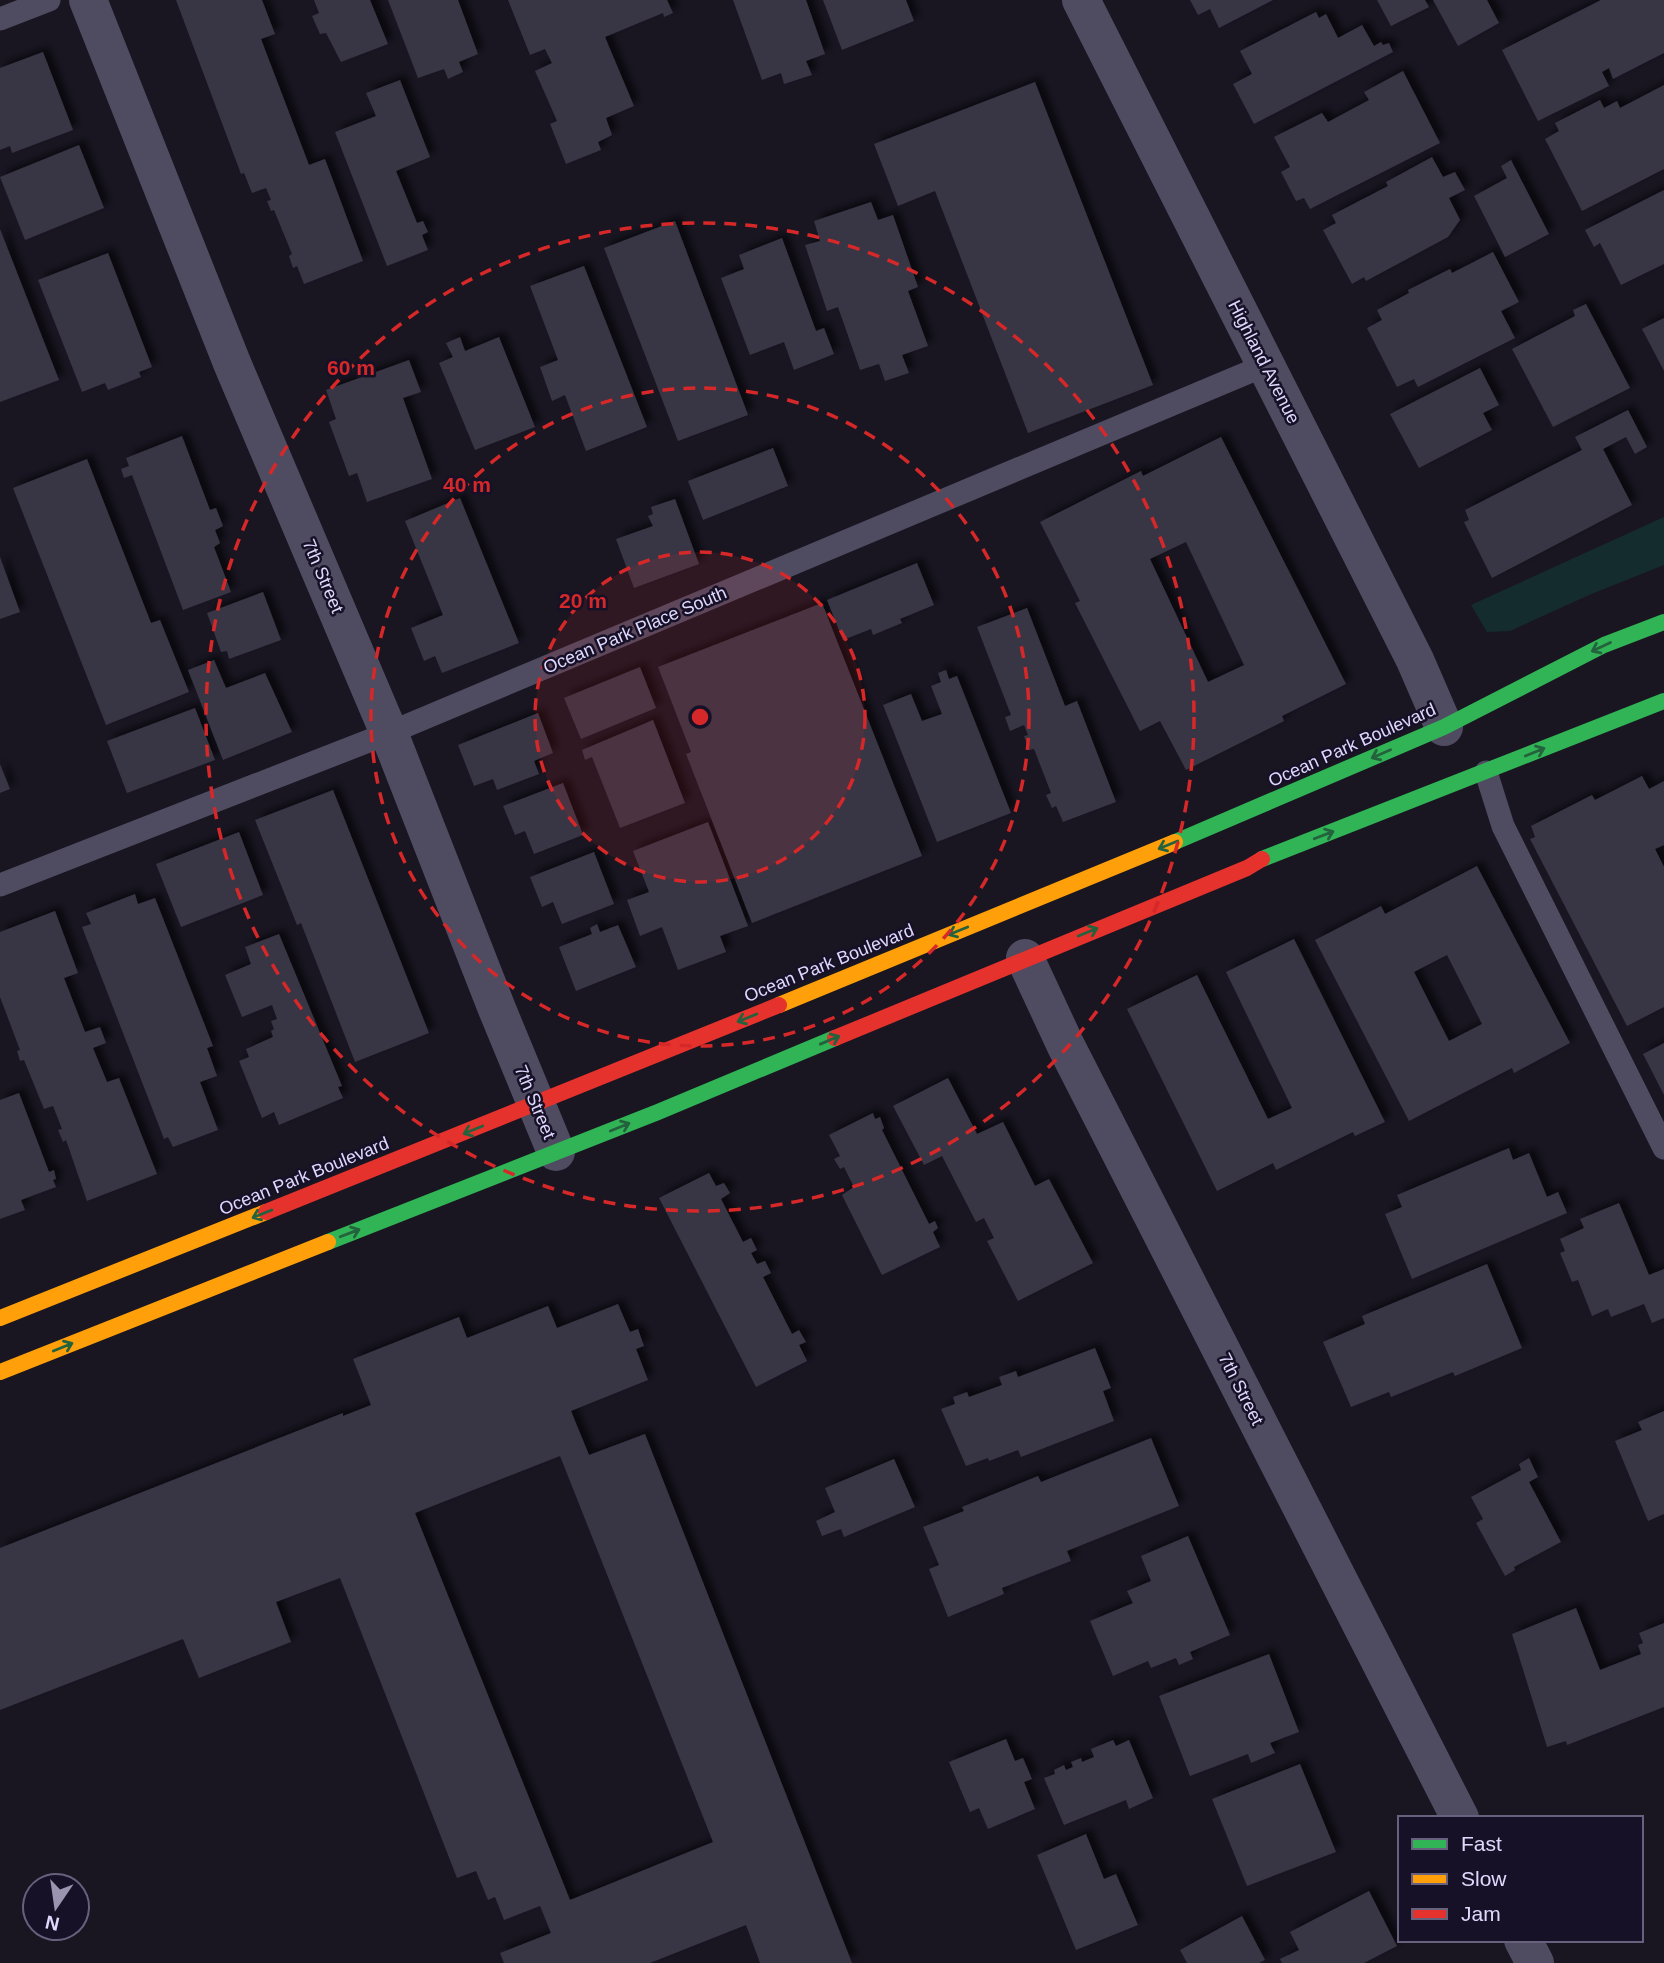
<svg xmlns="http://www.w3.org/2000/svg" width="1664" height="1963" font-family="Helvetica,sans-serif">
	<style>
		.green { fill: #152c2f }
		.building { fill: #383444; fill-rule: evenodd; filter: url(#shadow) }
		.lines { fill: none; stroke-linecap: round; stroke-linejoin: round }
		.lane { stroke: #4f4c62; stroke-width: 23 }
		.street { stroke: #4f4c62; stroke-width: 38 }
		.fast { stroke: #30b455; stroke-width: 16 }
		.slow { stroke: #ff9f0a; stroke-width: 16 }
		.jam { stroke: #e5322d; stroke-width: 16 }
		.oneway { stroke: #24623e }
		.ring { fill: none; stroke: #d62828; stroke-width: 3.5; stroke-dasharray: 12 9 }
		.labels { text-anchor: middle; stroke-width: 5; stroke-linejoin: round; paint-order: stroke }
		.street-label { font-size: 18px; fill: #e0d8fd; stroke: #171127 }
		.centre { fill: #d62828; stroke: #171127; stroke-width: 3.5 }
		.ring-label { font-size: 21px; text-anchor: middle; font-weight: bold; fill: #d62828; stroke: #171127; stroke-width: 5; stroke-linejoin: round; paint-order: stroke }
	</style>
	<defs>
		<filter id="shadow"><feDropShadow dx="6" dy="-6" stdDeviation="3.5" flood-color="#0009"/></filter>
	</defs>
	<rect width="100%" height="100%" fill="#191622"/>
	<!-- green -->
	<polygon class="green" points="1664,517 1664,565 1589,595 1510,631 1487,632 1471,605"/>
	<!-- building -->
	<g class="building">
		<polygon points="176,0 262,0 275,34 261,39 309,165 325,159 363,261 304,284 297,266 293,268 289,256 292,254 274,210 271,211 267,201 271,200 266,188 252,193 244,173 241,174"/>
		<polygon points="314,0 370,0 388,44 341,62 326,33 320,34 312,16 319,13"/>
		<polygon points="388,0 458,0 478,54 459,62 463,72 448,79 444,69 418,78"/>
		<polygon points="508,0 667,0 673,13 664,17 663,13 605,37 634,106 606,118 612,135 598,142 601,150 566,164 550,124 557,121 535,71 552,63 545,49 530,55"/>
		<polygon points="733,0 806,0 825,54 806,61 812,75 784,84 781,73 762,80"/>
		<polygon points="823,0 906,0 914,21 842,50"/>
		<polygon points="1190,0 1273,0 1219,28 1210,9 1198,15"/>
		<polygon points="1377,0 1425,0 1429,7 1391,26"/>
		<polygon points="1433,0 1487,0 1499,23 1458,46"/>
		<polygon points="1601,0 1664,0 1664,53 1613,79 1609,68 1602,72 1609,86 1538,121 1502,50"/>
		<polygon points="1316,12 1319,18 1326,14 1338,38 1362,25 1374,46 1381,42 1383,45 1389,43 1393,52 1254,124 1233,84 1252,74 1240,51"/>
		<polygon points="43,52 73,130 12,153 10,146 0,150 0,68"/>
		<polygon points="1403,71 1440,143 1310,209 1304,198 1296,201 1281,172 1290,167 1274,137 1322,113 1328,122 1369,100 1364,92"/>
		<polygon points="400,80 430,157 396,171 417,223 423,221 428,232 422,235 428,250 387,266 335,132 376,116 366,93"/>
		<polygon points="1035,82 1153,385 1028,433 935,191 898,206 874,144"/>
		<polygon points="1664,85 1664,169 1582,211 1545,139 1559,131 1555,123 1600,100 1604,108 1617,101 1620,108"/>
		<polygon points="79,145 104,208 25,240 0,177"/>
		<polygon points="1432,157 1443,177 1455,172 1465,190 1449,198 1460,220 1448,237 1366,281 1364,277 1352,284 1323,230 1336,223 1332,215 1388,186 1386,182"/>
		<polygon points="1511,160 1549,234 1505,257 1474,196 1507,178 1501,166"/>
		<polygon points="1664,190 1664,264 1621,285 1600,243 1594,247 1585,230"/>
		<polygon points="871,202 878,220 893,215 918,287 908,291 928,346 902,355 909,373 885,381 879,364 860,370 838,307 827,311 805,245 820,241 814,221"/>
		<polygon points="675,221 748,415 678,441 604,248"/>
		<polygon points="0,229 59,380 0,402"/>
		<polygon points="782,238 816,331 824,328 834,354 794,370 784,342 750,355 721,278 744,269 739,255"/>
		<polygon points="1493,252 1519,302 1501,311 1515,338 1418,387 1414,379 1397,387 1367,328 1382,320 1377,310 1409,293 1408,290 1450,269 1452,273"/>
		<polygon points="108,253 152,367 139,372 141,377 108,390 105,383 82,392 38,280"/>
		<polygon points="584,266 647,427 586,451 565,395 552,401 540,367 558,360 530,286"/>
		<polygon points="1586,304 1630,388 1553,427 1512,349 1575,316 1573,310"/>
		<polygon points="1664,318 1664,371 1642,329"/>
		<polygon points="460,337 465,351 499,337 535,427 475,450 439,363 453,357 446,343"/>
		<polygon points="409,360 421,392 403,398 432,479 367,502 357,473 349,476 329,422 336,419 326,390"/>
		<polygon points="1480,368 1499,405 1483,413 1492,430 1419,468 1390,414"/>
		<polygon points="1628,410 1647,447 1635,454 1626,437 1603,449 1632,505 1492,578 1464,522 1469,520 1465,510 1582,450 1575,437"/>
		<polygon points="182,436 210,510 216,508 223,526 215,530 220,543 214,547 231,592 183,610 132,475 124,478 121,469 129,466 126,458"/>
		<path d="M1221,437l125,247 -64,32 2,5 -98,49 -26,-49 -20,10 -65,-128 5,-2 -40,-79 101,-51 2,5zM1186,542l58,123 -36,17 -58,-123z"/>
		<polygon points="773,448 788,486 703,520 688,481"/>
		<polygon points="87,459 151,623 160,620 189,692 106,725 13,488"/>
		<polygon points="460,498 519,643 442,673 435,656 424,661 411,628 443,615 405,521"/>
		<polygon points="675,499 699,564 634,588 616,539 653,526 648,516 653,514 651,507"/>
		<polygon points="0,557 20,612 0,619"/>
		<polygon points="917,563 934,605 900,619 902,623 873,635 871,629 843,640 827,600"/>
		<polygon points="263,592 281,640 229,659 227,651 221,652 207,613"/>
		<polygon points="822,603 922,856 752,923 686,754 691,752 658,667"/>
		<polygon points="1027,608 1065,706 1077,701 1116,802 1063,822 1056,806 1052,808 1046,795 1051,793 1034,749 1029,750 1024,736 1028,735 1024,725 1010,731 1005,717 1011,715 977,627"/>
		<polygon points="214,660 226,688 265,673 292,732 223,760 188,670"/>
		<polygon points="640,667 656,708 581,739 564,698"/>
		<polygon points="946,670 949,679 957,676 1011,813 937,842 883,705 911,694 922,721 942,714 931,686 941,682 938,673"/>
		<polygon points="195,708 215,760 127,793 107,741"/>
		<polygon points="538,713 553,753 534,761 539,774 497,790 493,779 474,786 458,745"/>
		<polygon points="653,720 685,803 620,828 592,757 585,760 582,750"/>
		<polygon points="0,764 10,789 0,793"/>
		<polygon points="1642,776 1649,789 1664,781 1664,845 1655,849 1664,867 1664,1007 1627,1026 1530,839 1535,837 1531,826 1592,795 1595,800"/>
		<polygon points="563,783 583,835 534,854 525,831 515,835 503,806"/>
		<polygon points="333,790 429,1033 355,1062 301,923 297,925 255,820"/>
		<polygon points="708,822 748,926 720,936 726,952 678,970 662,927 640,936 627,900 649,892 633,851"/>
		<polygon points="239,832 263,895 181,927 156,864"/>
		<polygon points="594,852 614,904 562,924 553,902 542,907 530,877"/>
		<path d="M1477,866l93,177 -56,30 -2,-5 -103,53 -94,-181 66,-34 4,8zM1447,955l35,69 -33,17 -35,-69z"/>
		<polygon points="135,894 138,904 155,898 213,1046 207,1048 217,1076 200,1082 218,1130 173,1147 168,1137 164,1139 82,927 91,924 86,913"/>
		<polygon points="55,911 78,973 64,978 85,1032 100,1027 106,1043 93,1048 107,1082 119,1078 157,1174 87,1201 66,1140 63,1142 58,1130 62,1129 53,1106 44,1109 24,1060 20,1061 17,1051 20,1050 0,997 0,932"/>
		<polygon points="597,924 600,932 618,925 636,967 576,991 559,947 592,934 590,928"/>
		<polygon points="279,934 342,1086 338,1087 343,1098 279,1125 274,1112 262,1118 239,1061 249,1057 246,1049 273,1037 271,1031 274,1029 271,1021 277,1019 272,1005 242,1017 225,975 251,964 245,947"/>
		<polygon points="1294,939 1385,1122 1355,1136 1353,1132 1276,1170 1273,1163 1217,1191 1127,1009 1197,975 1268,1119 1292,1108 1226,972"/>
		<polygon points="1664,1043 1664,1095 1643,1054"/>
		<polygon points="948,1078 977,1134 1003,1122 1035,1186 1049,1179 1093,1263 1018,1301 987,1241 994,1238 984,1218 976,1222 942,1156 924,1165 893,1106"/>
		<polygon points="19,1093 49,1172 54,1170 56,1179 53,1180 56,1187 21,1200 25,1210 0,1219 0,1100"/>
		<polygon points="873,1113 875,1119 880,1117 884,1128 882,1130 929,1224 935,1221 938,1228 933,1232 940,1247 882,1275 842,1195 854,1187 844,1167 840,1169 834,1159 840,1156 829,1135"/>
		<polygon points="1509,1148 1513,1160 1529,1153 1547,1197 1558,1192 1567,1213 1412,1279 1385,1214 1402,1207 1397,1195"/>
		<polygon points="709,1173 716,1186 724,1183 730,1193 721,1199 743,1242 751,1238 757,1250 751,1253 757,1264 765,1261 771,1273 763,1277 792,1334 799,1330 806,1342 799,1345 807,1361 756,1387 659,1198"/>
		<polygon points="1619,1203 1649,1275 1664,1269 1664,1318 1652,1323 1644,1304 1611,1317 1608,1309 1592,1316 1578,1280 1572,1282 1560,1253 1565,1251 1560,1239 1584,1228 1580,1219"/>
		<polygon points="1487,1264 1522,1348 1455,1376 1453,1372 1391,1397 1389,1392 1351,1407 1323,1342 1365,1324 1362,1316"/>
		<path d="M618,1304l12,28 8,-3 6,17 -8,3 12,31 -77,31 18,44 56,-21 207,529h-92l-14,-38 -96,38h-146l-4,-10 51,-20 -11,-27 -36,14 -9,-23 -7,3 -12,-29 -19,7 -117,-300 -64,24 15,40 -92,36 -16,-39 -183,71v-162l343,-135v3l28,-11 -18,-46 106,-42 8,21 81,-32 9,22zM560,1456l153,386 -143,58 -155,-387z"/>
		<polygon points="1095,1348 1111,1388 1103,1391 1114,1421 1021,1457 1018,1450 989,1461 988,1458 966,1466 941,1409 955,1404 953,1397 967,1392 969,1397 1002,1385 999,1377 1016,1371 1018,1377"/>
		<polygon points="1664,1411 1664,1514 1648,1521 1615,1441 1642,1430 1638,1422"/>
		<polygon points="1151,1438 1179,1506 1067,1551 1071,1561 1002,1588 1004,1594 948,1617 929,1569 939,1565 923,1527 964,1511 962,1507 1038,1476 1041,1482"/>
		<polygon points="1529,1458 1538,1477 1529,1482 1561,1542 1514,1567 1515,1570 1505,1576 1476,1523 1483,1519 1471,1497 1521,1470 1519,1464"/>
		<polygon points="894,1459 915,1507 844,1537 841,1529 822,1536 816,1521 835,1512 825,1488"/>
		<polygon points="1188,1536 1230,1635 1190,1652 1193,1659 1179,1665 1176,1658 1151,1668 1148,1661 1113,1676 1090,1621 1133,1603 1127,1591 1151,1581 1141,1556"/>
		<polygon points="1576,1608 1600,1670 1641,1654 1638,1645 1643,1643 1639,1633 1664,1623 1664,1707 1567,1745 1566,1741 1547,1747 1512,1634"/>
		<polygon points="1269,1654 1299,1732 1270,1743 1275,1753 1251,1763 1248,1754 1190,1776 1159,1696"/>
		<polygon points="1006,1739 1015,1761 1023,1758 1032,1779 1024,1782 1035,1809 988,1829 979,1808 970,1812 949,1762"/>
		<polygon points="1113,1740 1116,1746 1129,1740 1153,1798 1129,1809 1126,1800 1064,1825 1044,1778 1055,1774 1054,1770 1064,1765 1066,1770 1073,1767 1071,1762 1081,1758 1082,1762 1094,1757 1091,1749"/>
		<polygon points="1300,1764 1336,1852 1247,1886 1212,1799"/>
		<polygon points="1086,1834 1104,1879 1116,1874 1138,1925 1076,1950 1037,1855"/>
		<polygon points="1369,1891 1397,1946 1364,1963 1282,1963 1280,1959 1299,1950 1290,1932"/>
		<polygon points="1242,1916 1265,1960 1259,1963 1187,1963 1180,1950"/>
	</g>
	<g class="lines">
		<!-- lane -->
		<g class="lane">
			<polyline points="0,19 49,0"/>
			<polyline points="1486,772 1503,826 1664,1148"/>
			<polyline points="0,885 389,733 1266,365"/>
		</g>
		<!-- street -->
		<g class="street">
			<polyline points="88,0 232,363 389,733 497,1009 556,1152"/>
			<polyline points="1081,0 1415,660 1444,727"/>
			<polyline points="1025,958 1065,1044 1460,1818"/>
			<polyline points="1523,1940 1535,1963"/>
		</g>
		<!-- fast -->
		<g class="fast">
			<polyline points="1175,842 1444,727 1604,645 1664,622"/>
			<polyline points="1262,859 1664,701"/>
			<polyline points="328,1242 658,1112 835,1038"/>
		</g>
		<!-- slow -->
		<g class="slow">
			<polyline points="779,1005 1175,842"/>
			<polyline points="0,1318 266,1212"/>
			<polyline points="0,1372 328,1242"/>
		</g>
		<!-- jam -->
		<g class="jam">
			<polyline points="835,1038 1247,868 1262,859"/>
			<polyline points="266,1212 779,1005"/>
		</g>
	</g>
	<!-- one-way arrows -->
	<defs><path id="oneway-shaft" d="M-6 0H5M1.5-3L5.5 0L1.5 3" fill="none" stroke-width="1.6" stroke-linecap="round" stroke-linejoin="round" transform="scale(1.75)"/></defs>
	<g class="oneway">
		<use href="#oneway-shaft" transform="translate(1601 647) rotate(155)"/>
		<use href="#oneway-shaft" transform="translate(1535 752) rotate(-22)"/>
		<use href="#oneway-shaft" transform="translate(1381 754) rotate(156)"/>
		<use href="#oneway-shaft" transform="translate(1324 835) rotate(-21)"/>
		<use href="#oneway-shaft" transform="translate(1168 845) rotate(158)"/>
		<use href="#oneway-shaft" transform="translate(958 931) rotate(158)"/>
		<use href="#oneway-shaft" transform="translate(1088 932) rotate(-22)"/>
		<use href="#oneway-shaft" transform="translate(747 1018) rotate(158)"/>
		<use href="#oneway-shaft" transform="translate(830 1040) rotate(-23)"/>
		<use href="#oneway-shaft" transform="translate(620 1127) rotate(-22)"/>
		<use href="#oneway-shaft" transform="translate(473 1130) rotate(158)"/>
		<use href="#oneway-shaft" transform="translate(262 1214) rotate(158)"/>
		<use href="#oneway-shaft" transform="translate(350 1233) rotate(-21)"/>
		<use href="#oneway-shaft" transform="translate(63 1347) rotate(-22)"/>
	</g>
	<!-- distance rings -->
	<circle cx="700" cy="717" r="165" fill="#d62828" fill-opacity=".12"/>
	<g class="ring">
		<circle cx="700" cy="717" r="165"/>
		<circle cx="700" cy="717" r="329"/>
		<circle cx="700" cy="717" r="494"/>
	</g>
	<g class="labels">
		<!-- street labels -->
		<g class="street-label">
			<text transform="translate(1264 362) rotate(63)" y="6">Highland Avenue</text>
			<text transform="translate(323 576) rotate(67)" y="6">7th Street</text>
			<text transform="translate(635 630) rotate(-23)" y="6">Ocean Park Place South</text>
			<text transform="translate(1352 745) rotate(-24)" y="6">Ocean Park Boulevard</text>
			<text transform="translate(829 963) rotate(-22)" y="6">Ocean Park Boulevard</text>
			<text transform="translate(535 1102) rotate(67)" y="6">7th Street</text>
			<text transform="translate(304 1176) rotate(-22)" y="6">Ocean Park Boulevard</text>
			<text transform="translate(1241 1389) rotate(63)" y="6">7th Street</text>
		</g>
	</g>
	<circle cx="700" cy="717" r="10" class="centre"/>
	<g class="ring-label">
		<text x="351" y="375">60 m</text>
		<text x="467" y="492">40 m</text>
		<text x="583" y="608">20 m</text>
	</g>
	<!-- legend -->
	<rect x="1398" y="1816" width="245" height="126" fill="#171127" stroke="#67617d" stroke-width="2"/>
	<rect x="1412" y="1839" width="35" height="10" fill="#30b455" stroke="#67617d" stroke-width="2"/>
	<text x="1461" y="1851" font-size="21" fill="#e0d8fd">Fast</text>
	<rect x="1412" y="1874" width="35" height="10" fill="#ff9f0a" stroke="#67617d" stroke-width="2"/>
	<text x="1461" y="1886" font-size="21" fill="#e0d8fd">Slow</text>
	<rect x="1412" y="1909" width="35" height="10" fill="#e5322d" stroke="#67617d" stroke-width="2"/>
	<text x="1461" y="1921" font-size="21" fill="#e0d8fd">Jam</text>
	<!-- north arrow -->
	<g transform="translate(56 1907) rotate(193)"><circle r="33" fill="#171127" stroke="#67617d" stroke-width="2"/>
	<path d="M0-5L12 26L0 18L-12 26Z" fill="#9a94b0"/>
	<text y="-10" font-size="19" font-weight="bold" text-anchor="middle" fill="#e0d8fd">N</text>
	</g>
</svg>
